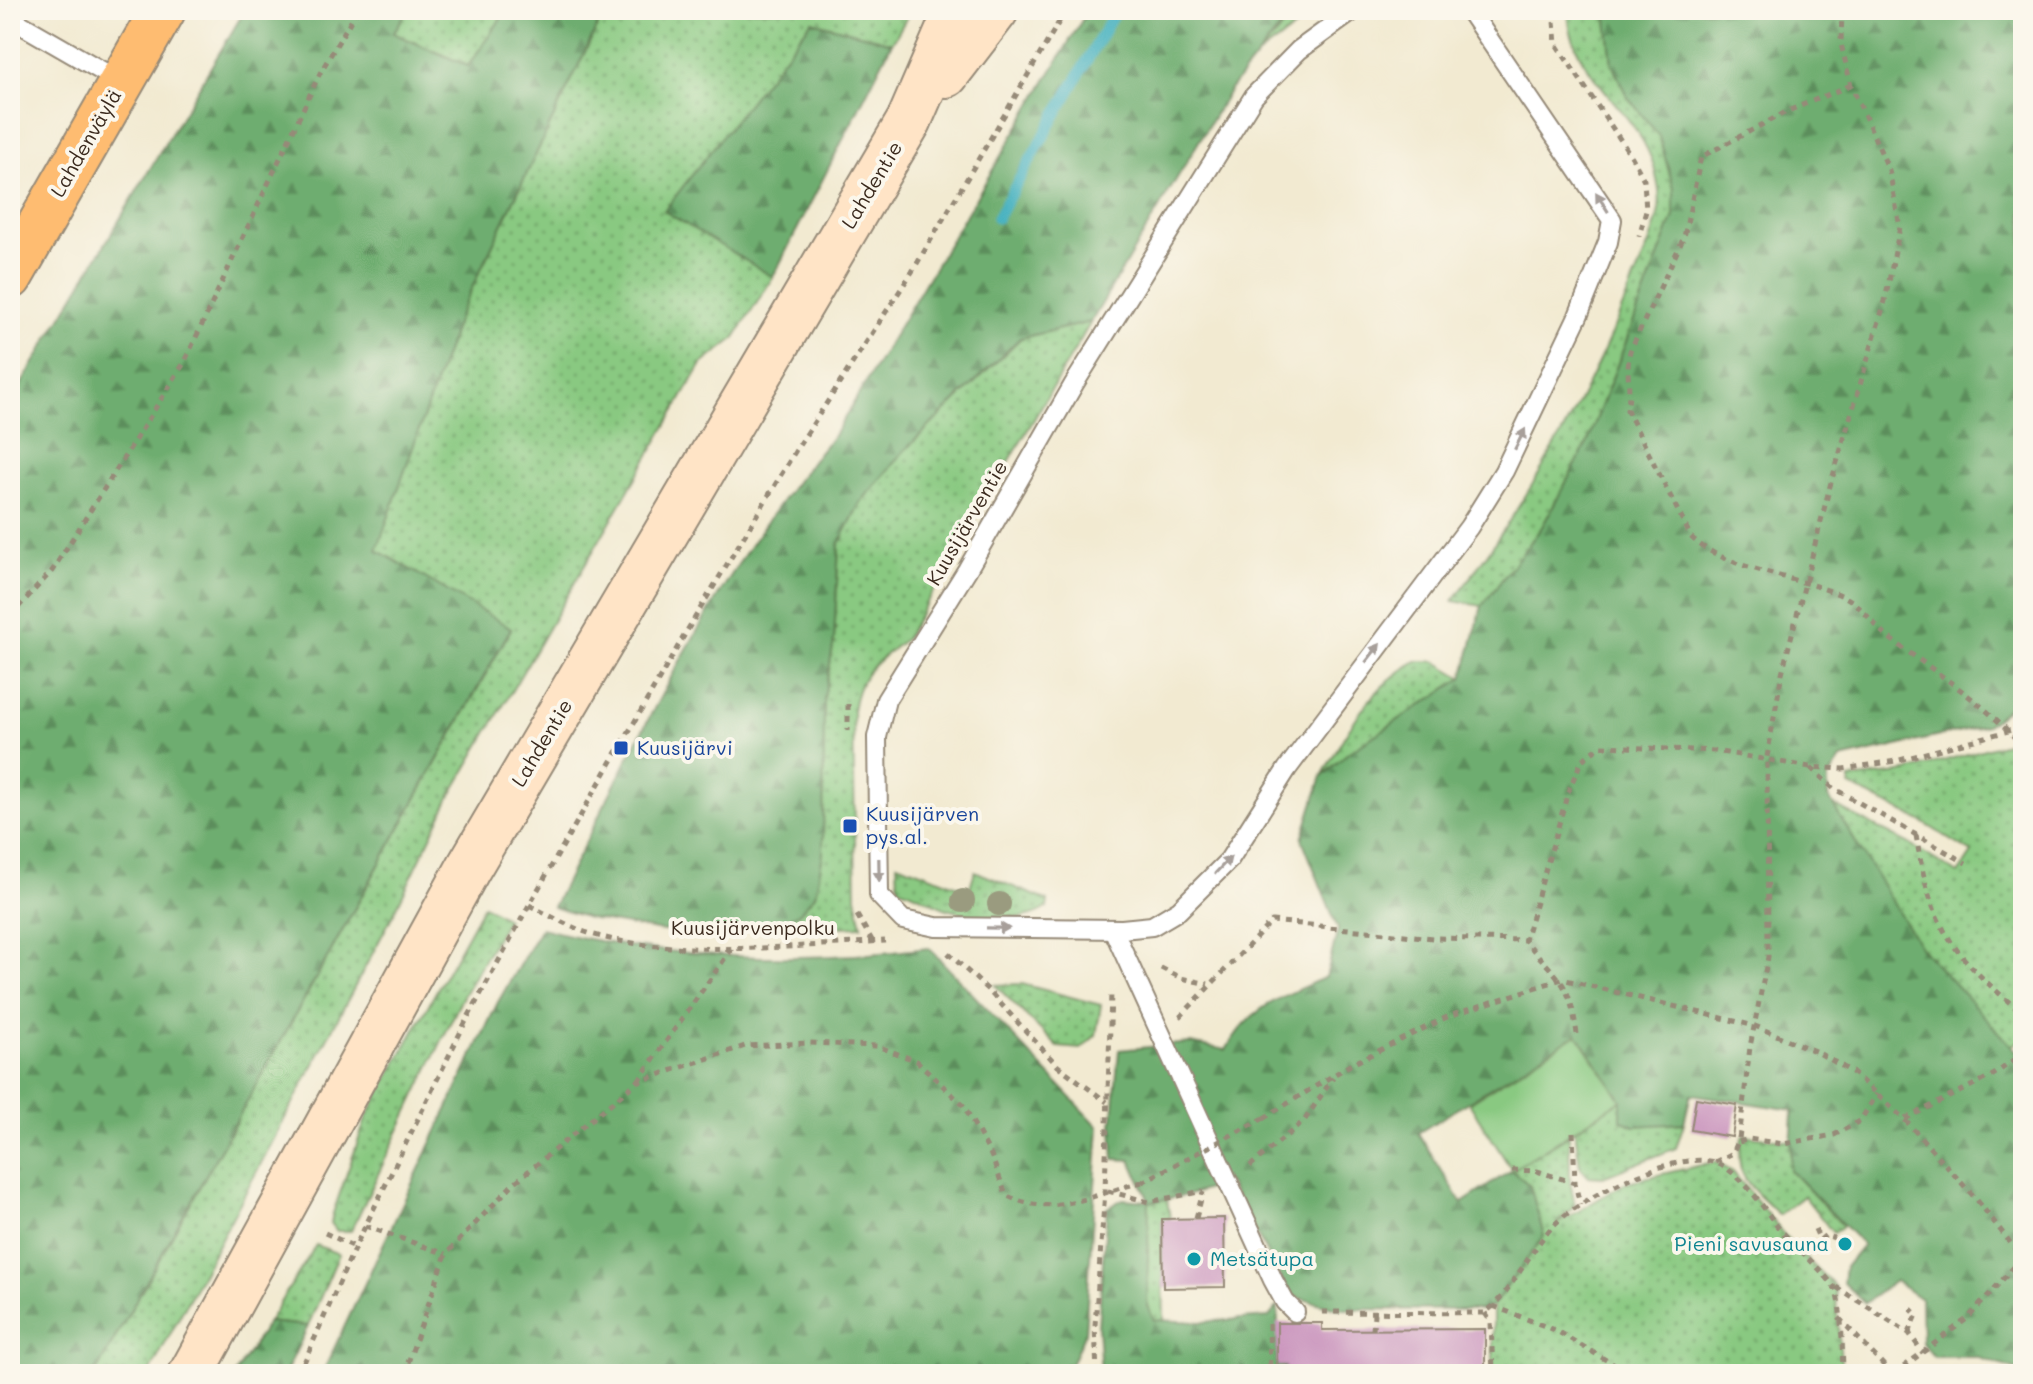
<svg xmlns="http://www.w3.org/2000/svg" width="2033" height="1384" font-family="Mali,sans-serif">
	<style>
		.grass { fill: url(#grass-dots); stroke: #627a50; stroke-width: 2 }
		.forest { fill: url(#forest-firs); stroke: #546c46; stroke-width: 2 }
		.pitch { fill: #89c981; stroke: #627a50; stroke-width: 2 }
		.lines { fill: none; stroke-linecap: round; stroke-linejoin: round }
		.stream { stroke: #41afbe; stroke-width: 11 }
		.building { fill: #ca95be }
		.service-casing { stroke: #968a78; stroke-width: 22 }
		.secondary-casing { stroke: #968a78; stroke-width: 48 }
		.motorway-casing { stroke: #968a78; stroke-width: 48 }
		.path { stroke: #968a78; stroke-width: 5; stroke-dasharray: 6 6; stroke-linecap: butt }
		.service { stroke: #fff; stroke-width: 18 }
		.secondary { stroke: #ffe4c6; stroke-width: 44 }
		.motorway { stroke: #febc71; stroke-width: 44 }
		.path-bridge { stroke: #968a78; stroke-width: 5; stroke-dasharray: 6 6; stroke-linecap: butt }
		.tree { fill: #9a9b7f }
		.oneway { fill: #a79f9a }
		.transit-dot { fill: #1a4fb4; stroke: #fbf7ec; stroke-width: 3 }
		.culture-dot { fill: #0f9aa8; stroke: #fbf7ec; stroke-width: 3 }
		.labels { text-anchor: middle; stroke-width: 8; stroke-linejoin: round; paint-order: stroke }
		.street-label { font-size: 20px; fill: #3b2a1e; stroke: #fbf7ec }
		.transit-label { font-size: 20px; fill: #164399; stroke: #fbf7ec; text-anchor: start }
		.culture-label { font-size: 20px; fill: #0d838f; stroke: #fbf7ec; text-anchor: end }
	</style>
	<defs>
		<pattern id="grass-dots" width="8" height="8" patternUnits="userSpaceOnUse" patternTransform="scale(2)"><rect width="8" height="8" fill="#89c981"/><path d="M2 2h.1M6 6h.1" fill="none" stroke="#71a369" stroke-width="1.8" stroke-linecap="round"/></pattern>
		<pattern id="forest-firs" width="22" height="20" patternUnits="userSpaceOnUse" patternTransform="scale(2)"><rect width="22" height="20" fill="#6ead6f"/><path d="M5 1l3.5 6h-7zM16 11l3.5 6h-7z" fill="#5c8d5b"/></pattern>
	</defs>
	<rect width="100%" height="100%" fill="#fbf7ec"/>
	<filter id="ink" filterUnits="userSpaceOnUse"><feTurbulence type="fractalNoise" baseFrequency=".0125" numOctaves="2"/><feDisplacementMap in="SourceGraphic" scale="16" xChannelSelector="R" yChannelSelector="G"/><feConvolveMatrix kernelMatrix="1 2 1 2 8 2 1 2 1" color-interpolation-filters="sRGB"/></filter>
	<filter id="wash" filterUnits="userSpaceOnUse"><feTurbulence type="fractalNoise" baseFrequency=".006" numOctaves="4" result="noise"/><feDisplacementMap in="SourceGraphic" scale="32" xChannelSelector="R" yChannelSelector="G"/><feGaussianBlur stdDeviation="1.8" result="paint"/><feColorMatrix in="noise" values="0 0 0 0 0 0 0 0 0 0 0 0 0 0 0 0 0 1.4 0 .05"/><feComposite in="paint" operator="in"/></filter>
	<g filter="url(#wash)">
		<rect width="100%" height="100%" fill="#f2ead1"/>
		<!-- grass -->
		<g class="grass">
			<polygon points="408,10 507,10 468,66 393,33"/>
			<polygon points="605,10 911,10 892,43 812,21 665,211 773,277 734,339 702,364 451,795 395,911 149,1374 95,1374 511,629 377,550 459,315"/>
			<polygon points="1298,10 1319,10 1257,56"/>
			<path d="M1568,10h38l6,54 15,32 32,40 15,53v27l-87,228 -45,83 -60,79 -29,-5c72,-95 133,-201 177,-312 10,-24 22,-48 28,-74 4,-16 0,-32 -4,-48 -16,-58 -86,-93 -86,-157z"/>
			<path d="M1091,322l-186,317c-29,24 -46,32 -52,71l3,186 6,30 -98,4 35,-17 16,-18 8,-41 1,-156 10,-57 5,-97 21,-41 43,-51 118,-114z"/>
			<path d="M1417,661h18l28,17 -114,74 -27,24c23,-43 50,-92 95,-115z"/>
			<polygon points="2023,738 2023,1039 2011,1046 1920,947 1831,804 1908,843 1958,874 1972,853 1919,820 1850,786 1850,779 1901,773"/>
			<path d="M897,863l72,27 6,-19 73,30 -1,7c-25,17 -68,10 -97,2 -18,-5 -33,-19 -52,-22z"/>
			<polygon points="484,905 507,919 463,996 351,1231 337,1231 331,1223 333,1213 367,1116"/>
			<polygon points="1022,984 1101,1005 1096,1035 1081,1049 1058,1047 995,985"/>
			<polygon points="1621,1100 1634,1126 1684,1123 1676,1148 1603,1177 1588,1176 1580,1167 1575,1130"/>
			<polygon points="1569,1135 1570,1182 1575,1205 1557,1224 1627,1182 1715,1162 1733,1172 1789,1241 1835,1287 1842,1374 1493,1374 1493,1306 1544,1236 1530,1186 1512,1170"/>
			<path d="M1743,1135l48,6 -1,29 53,56 -10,7 -29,-37 -25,19c-27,-28 -49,-39 -36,-80z"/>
			<path d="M1167,1199l3,20 -8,1 2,101 -10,-1c-17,-32 -9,-82 -5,-118z"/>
			<polygon points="316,1245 339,1254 308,1326 268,1322"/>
		</g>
		<!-- forest -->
		<g class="forest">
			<polygon points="245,10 408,10 393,33 468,66 507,10 605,10 459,315 377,550 511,628 95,1374 10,1374 10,403"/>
			<path d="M1088,10h210l-16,15 -53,66 -138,231 -71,16 -117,114 -43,51 -21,41 -5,97 -10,57 -1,156 -8,41 -16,18 -35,17 -102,1 -74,-13 -35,-11c82,-162 162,-335 282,-473z"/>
			<path d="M1606,10h417v686l-36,29 -146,34 -13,20v18l92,150 103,111v314l-47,-15h-42l-12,-14 -1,-44 -26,-18 -30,22 -22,-20 2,-16 18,-22 -73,-75 3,-60 -102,-16 -7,29 -50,3 -13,-6v-20l-44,-66 -159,99 44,70 50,-33 18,16 14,50 -51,70 -9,4 -144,-1 -49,-13 -63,-113 -39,12 -40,7 -2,104 7,14 48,2 67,-5 9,-11 -1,60h9v8h-185l-3,-48 9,-118 16,-9 26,2 -18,-41 -17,-1 -2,-32 7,-77 71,-7 36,7c24,-44 56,-53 100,-73l12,-48 -36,-90 20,-63 27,-24 114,-74 19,-72 60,-79 45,-83 87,-228v-27l-15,-53 -32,-40 -15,-32z"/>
			<polygon points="812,21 892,43 773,277 664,211"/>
			<path d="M541,928c120,32 264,36 388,20l170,179 -14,205 -17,40 -746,2 176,-372z"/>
			<polygon points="268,1322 308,1326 285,1374 235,1374"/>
		</g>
		<!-- pitch -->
		<polygon class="pitch" points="1577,1034 1621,1100 1512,1170 1469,1103"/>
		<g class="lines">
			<!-- stream -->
			<polyline class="stream" points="997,218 1116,10"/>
		</g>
		<g id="blocks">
			<!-- building -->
			<g class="building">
				<polygon points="1696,1098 1737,1105 1732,1137 1691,1130"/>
				<polygon points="1224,1218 1225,1287 1163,1288 1162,1219"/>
				<polygon points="1277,1323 1322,1323 1322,1330 1485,1329 1485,1374 1286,1374 1286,1366 1277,1366"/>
			</g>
		</g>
	</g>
	<g filter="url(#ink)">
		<use href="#blocks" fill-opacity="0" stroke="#968a78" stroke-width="2"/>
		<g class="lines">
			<!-- service casing -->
			<g class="service-casing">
				<g id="service">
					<polyline points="1354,10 1299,50 1254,96 1074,384 967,570 886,700 877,737 879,895 903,920 936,927 1122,929 1152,926 1179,910 1229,860 1287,769 1469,527 1504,471 1578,316 1608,242 1612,220 1469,10"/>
					<polyline points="10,18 121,82"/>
					<polyline points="1113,929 1273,1280 1285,1302 1295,1312"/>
				</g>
			</g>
			<!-- secondary casing -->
			<g class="secondary-casing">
				<g id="secondary">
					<polyline points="946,75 996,10"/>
					<polyline points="191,1374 469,867 909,121 957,10"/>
				</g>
			</g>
			<!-- motorway casing -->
			<g class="motorway-casing">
				<polyline id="motorway" points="10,277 163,10"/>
			</g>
			<!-- path -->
			<g class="path">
				<polyline points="1553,10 1556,44 1632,157 1644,180 1646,211 1639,236"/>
				<polyline points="1989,10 2023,10"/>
				<path d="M1851,85l-63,26 -87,46 -17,80 -54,114c-5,20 2,38 -3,59l64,127c34,33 107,39 152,59 18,8 30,29 45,41 44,33 91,62 129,103"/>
				<polyline points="10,616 52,571 184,363 320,73 357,10"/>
				<polyline points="848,704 848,731"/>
				<polyline points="1811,768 1833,788 1966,863"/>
				<path d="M1916,835c15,95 35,118 107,179"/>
				<path d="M529,905c18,9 37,20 56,27 77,27 217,14 300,9"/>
				<polyline points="857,915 873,942"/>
				<polyline points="948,953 988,990 1058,1066 1107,1102"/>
				<polyline points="1161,968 1181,978 1208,984"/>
				<polyline points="1180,1017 1272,921 1433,938 1525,940"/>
				<path d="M1577,1034c-8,-57 -19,-53 -52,-94l44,-151 13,-29 19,-14 114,5 95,16 33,2 53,-8 127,-34"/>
				<polyline points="638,1081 733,947"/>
				<polyline points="1264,1118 1350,1065 1449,1016 1562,979 1755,1026 1817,1052 1852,1072 1905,1120 1977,1200 2023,1259"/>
				<polyline points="1905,1119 1993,1075 2023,1054"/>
				<polyline points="1573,1132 1575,1183 1580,1205"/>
				<polyline points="1739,1142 1749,1139 1783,1144 1834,1135 1860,1121 1877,1094"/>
				<polyline points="1715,1162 1733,1153 1739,1139 1750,1047 1768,957 1767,757 1782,673 1830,486 1885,301 1900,227 1889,170 1851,85 1841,44 1842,10"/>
				<polyline points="1250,1166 1304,1121 1333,1078"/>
				<polyline points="1512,1170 1537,1171 1575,1183"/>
				<polyline points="1108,1191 1149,1202 1203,1191"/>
				<polyline points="1196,1218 1203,1192"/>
				<polyline points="365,1226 446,1254"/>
				<polyline points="1815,1229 1819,1238"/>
				<polyline points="325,1233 355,1247"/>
				<polyline points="1802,1255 1826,1235 1834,1238"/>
				<polyline points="1836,1287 1909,1333 1923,1353"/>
				<polyline points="1493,1306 1555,1330 1630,1374"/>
				<path d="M1322,1312l163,1c28,-23 43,-60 68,-87 26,-28 128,-80 166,-62 24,12 42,40 58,62 12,15 53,51 58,63 8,21 7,62 8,85"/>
				<polyline points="1485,1313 1491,1322 1493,1374"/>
				<polyline points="1839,1318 1892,1374"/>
				<polyline points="1269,1324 1270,1374"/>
				<polyline points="1373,1330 1374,1313"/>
				<polyline points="1909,1333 1917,1315 1911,1309"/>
				<polyline points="299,1374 355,1247 465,1023 529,905 688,629 796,450 912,272 1066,10"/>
				<path d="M404,1374l42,-120 68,-71 123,-101 108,-36 64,-3 68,3 40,15 46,44 28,50 15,40c45,24 91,-2 136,-13"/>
				<polyline points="1097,1374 1095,1325 1105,1191 1111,992"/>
				<polyline points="1894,1374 1968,1318 2022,1258"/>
			</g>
			<!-- service -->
			<use href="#service" class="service"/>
			<!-- secondary -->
			<use href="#secondary" class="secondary"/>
			<!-- motorway -->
			<use href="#motorway" class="motorway"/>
			<!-- path-bridge -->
			<polyline class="path-bridge" points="1142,1182 1264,1118"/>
		</g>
		<!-- trees -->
		<g class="tree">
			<circle cx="963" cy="901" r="12"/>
			<circle cx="999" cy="904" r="12"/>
		</g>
		<!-- one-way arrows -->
		<defs><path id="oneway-solid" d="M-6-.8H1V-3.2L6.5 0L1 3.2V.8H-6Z" transform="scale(2)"/></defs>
		<g class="oneway">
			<use href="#oneway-solid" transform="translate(1602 202) rotate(-122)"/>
			<use href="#oneway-solid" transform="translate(1520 439) rotate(-63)"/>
			<use href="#oneway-solid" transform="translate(1373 653) rotate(-52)"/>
			<use href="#oneway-solid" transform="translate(1223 865) rotate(-47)"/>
			<use href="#oneway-solid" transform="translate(879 870) rotate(89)"/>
			<use href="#oneway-solid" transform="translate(998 928) rotate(1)"/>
		</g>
	</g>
	<!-- markers -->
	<g class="transit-dot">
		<rect x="613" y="740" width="16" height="16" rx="4"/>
		<rect x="842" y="818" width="16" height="16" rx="4"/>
	</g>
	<g class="culture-dot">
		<circle cx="1845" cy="1244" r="8"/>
		<circle cx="1194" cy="1259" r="8"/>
	</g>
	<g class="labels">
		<!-- street labels -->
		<g class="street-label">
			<text transform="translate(86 143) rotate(-60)" y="7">Lahdenväylä</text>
			<text transform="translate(872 185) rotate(-59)" y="7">Lahdentie</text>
			<text transform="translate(967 523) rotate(-60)" y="7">Kuusijärventie</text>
			<text transform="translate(542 743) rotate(-59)" y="7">Lahdentie</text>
			<text x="753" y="935">Kuusijärvenpolku</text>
		</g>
		<!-- transit labels -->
		<g class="transit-label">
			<text x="637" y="755">Kuusijärvi</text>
			<text x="866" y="821">Kuusijärven<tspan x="866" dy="23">pys.al.</tspan></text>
		</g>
		<!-- culture labels -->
		<g class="culture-label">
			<text x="1829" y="1251">Pieni savusauna</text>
			<text x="1210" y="1266" text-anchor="start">Metsätupa</text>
		</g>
	</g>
	<!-- margin -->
	<rect width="2033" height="1384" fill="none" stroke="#fbf7ec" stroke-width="40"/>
</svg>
